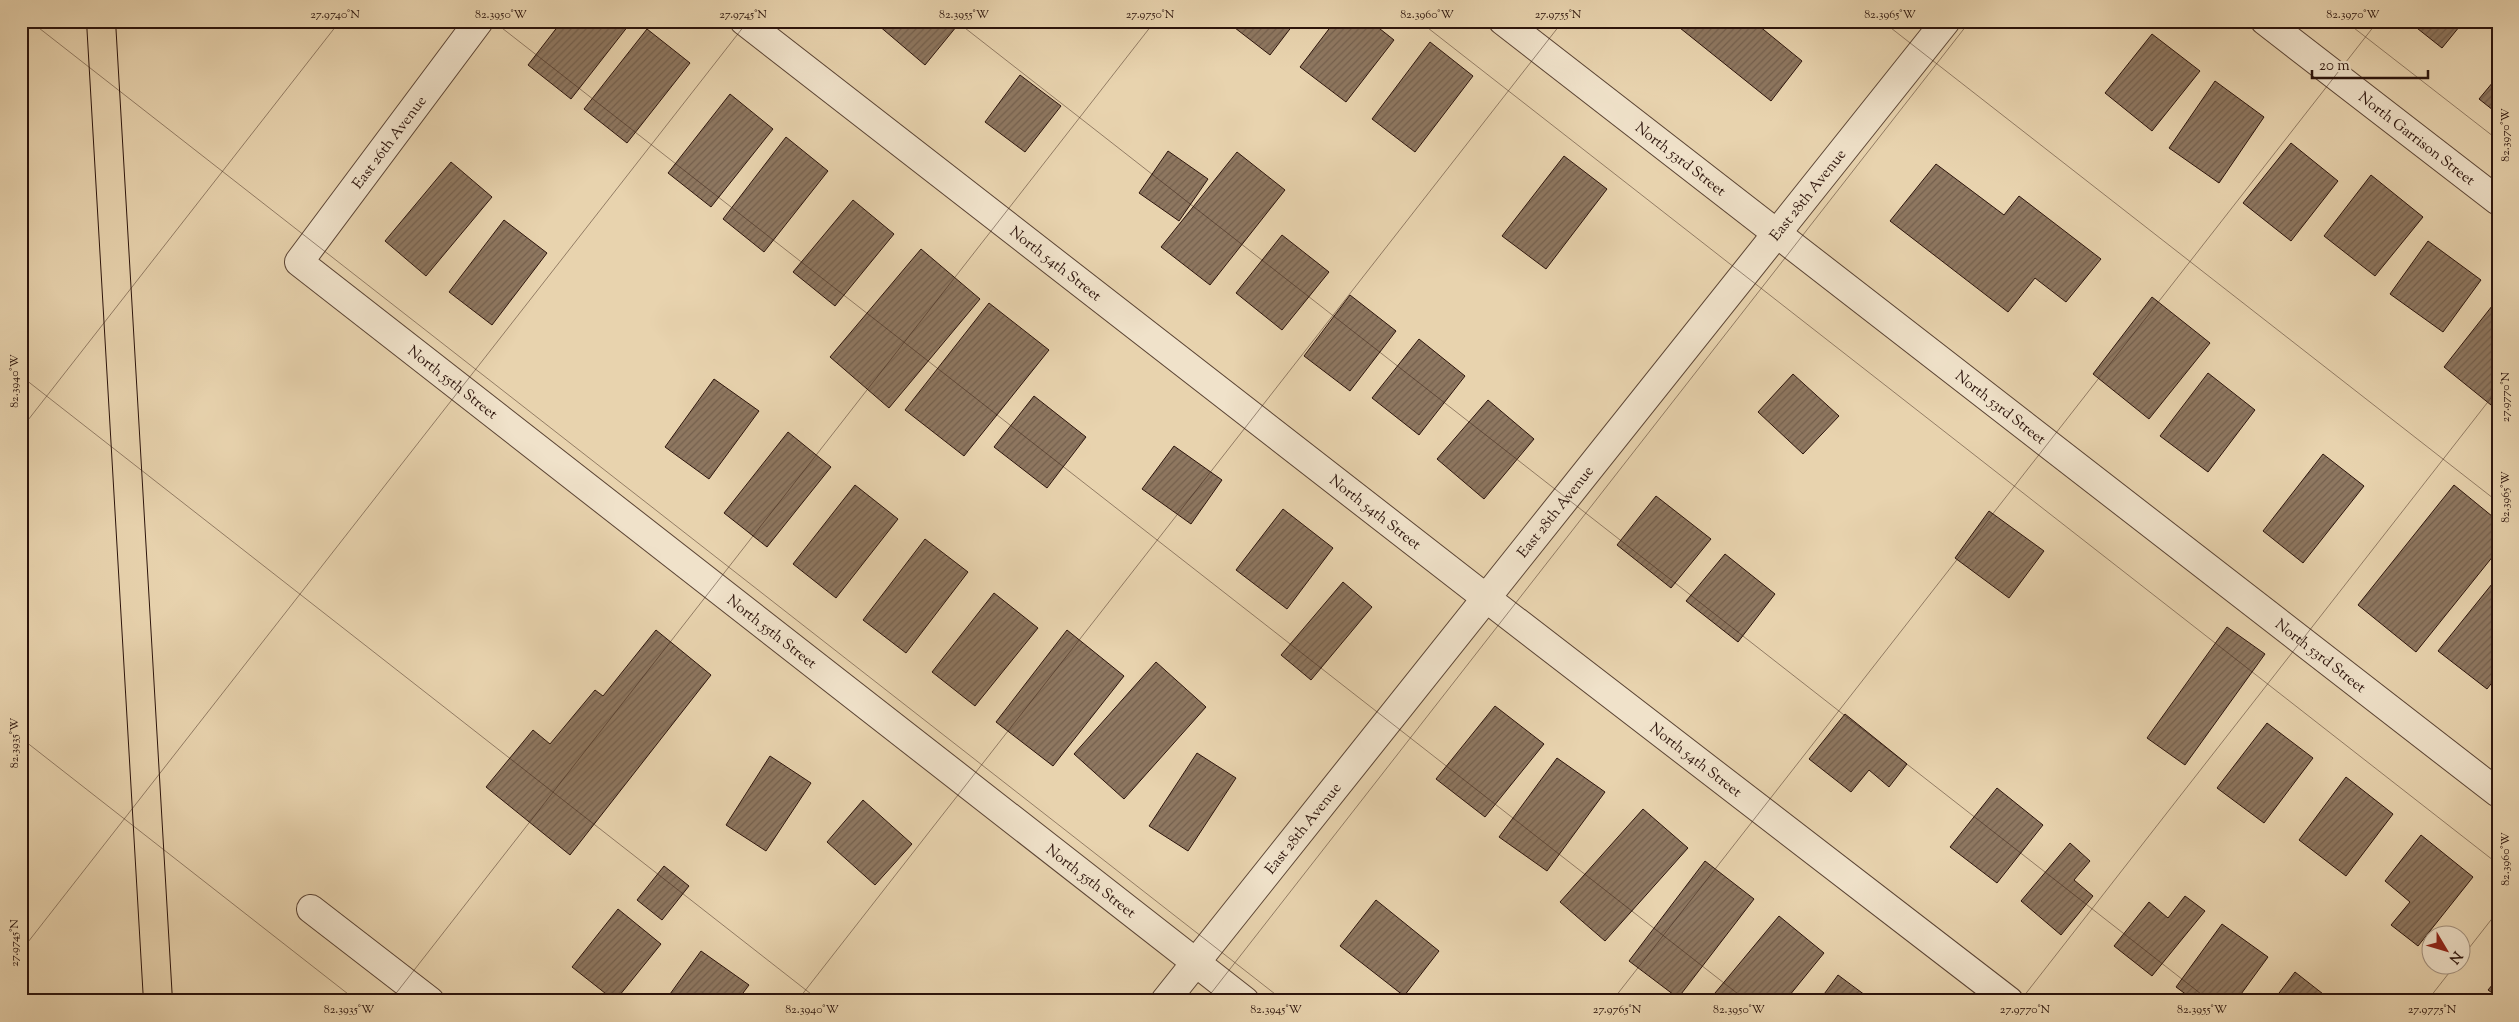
<svg xmlns="http://www.w3.org/2000/svg" width="2519" height="1022" font-family="'Sorts Mill Goudy',serif">
	<style>
		.building { fill: url(#building-hatch); stroke: #2c140c }
		.lines { fill: none; stroke-linecap: round; stroke-linejoin: round }
		.minor-casing { stroke: #5b4434; stroke-width: 30 }
		.highway-casing { stroke: #2c140c; stroke-width: 30 }
		.minor { stroke: #f0e2ca; stroke-width: 28 }
		.highway { stroke: #e8d3ae; stroke-width: 28 }
		.ticks { fill: none; stroke: #2c140c; stroke-width: 1; stroke-opacity: 0.45 }
		.labels { text-anchor: middle; stroke-width: 4; stroke-linejoin: round; paint-order: stroke }
		.street-label { font-size: 15px; fill: #2c140c; stroke: #f0e2ca }
		.neatline { fill: none; stroke: #2c140c; stroke-width: 2 }
		.ticks-label { font-size: 12px; text-anchor: middle; fill: #2c140c }
	</style>
	<defs>
		<pattern id="building-hatch" width="6" height="6" patternUnits="userSpaceOnUse" patternTransform="scale(1.25)"><rect width="6" height="6" fill="#8e7760"/><path d="M-1 1l2-2M0 6l6-6M5 7l2-2" fill="none" stroke="#74604e"/></pattern>
	</defs>
	<rect width="100%" height="100%" fill="#e8d3ae"/>
	<filter id="stains"><feTurbulence type="fractalNoise" baseFrequency=".004" numOctaves="4"/><feColorMatrix values="0 0 0 0 .2 0 0 0 0 .09 0 0 0 0 .02 0 0 0 .5 -.17"/></filter>
	<radialGradient id="worn" r=".72"><stop offset=".6" stop-color="#630" stop-opacity="0"/><stop offset="1" stop-color="#630" stop-opacity=".3"/></radialGradient>
	<!-- building -->
	<g class="building">
		<polygon points="562,21 632,21 571,99 528,65"/>
		<polygon points="882,21 961,21 925,65 878,25"/>
		<polygon points="1226,21 1296,21 1270,55"/>
		<polygon points="1335,21 1370,21 1394,40 1346,102 1300,67"/>
		<polygon points="1685,21 1753,21 1802,61 1771,101 1680,28"/>
		<polygon points="2408,21 2464,21 2442,48"/>
		<polygon points="647,29 690,63 627,143 584,109"/>
		<polygon points="2152,34 2200,71 2152,131 2105,93"/>
		<polygon points="1430,42 1473,76 1415,152 1372,119"/>
		<polygon points="1020,75 1061,106 1025,152 985,122"/>
		<polygon points="2498,76 2498,114 2479,99"/>
		<polygon points="2215,81 2264,117 2219,183 2169,148"/>
		<polygon points="730,94 773,129 711,207 668,173"/>
		<polygon points="786,137 828,171 764,252 723,219"/>
		<polygon points="2291,143 2338,181 2291,241 2243,203"/>
		<polygon points="1168,151 1208,179 1179,221 1139,193"/>
		<polygon points="1237,152 1285,190 1210,285 1161,247"/>
		<polygon points="1564,156 1607,189 1546,269 1502,236"/>
		<polygon points="451,162 492,197 426,276 385,241"/>
		<polygon points="1936,164 2004,215 2019,196 2101,259 2066,302 2035,278 2008,312 1890,221"/>
		<polygon points="2371,175 2423,217 2375,276 2324,236"/>
		<polygon points="853,200 894,234 835,306 793,272"/>
		<polygon points="504,220 547,253 492,325 449,292"/>
		<polygon points="1282,235 1329,272 1282,330 1236,293"/>
		<polygon points="2428,241 2481,280 2443,332 2390,294"/>
		<polygon points="921,249 980,299 889,408 830,357"/>
		<polygon points="1350,295 1396,331 1350,391 1304,356"/>
		<polygon points="2152,297 2210,343 2149,419 2093,374"/>
		<polygon points="2496,301 2498,396 2491,405 2444,367"/>
		<polygon points="989,303 1049,350 964,456 905,410"/>
		<polygon points="1419,339 1465,376 1419,435 1372,398"/>
		<polygon points="2208,373 2255,410 2208,472 2160,436"/>
		<polygon points="1793,374 1839,416 1803,454 1758,412"/>
		<polygon points="714,379 759,411 709,479 665,447"/>
		<polygon points="1034,396 1086,437 1047,488 994,447"/>
		<polygon points="1488,400 1534,439 1484,499 1437,459"/>
		<polygon points="788,432 831,467 767,547 724,513"/>
		<polygon points="1174,446 1222,480 1191,524 1142,489"/>
		<polygon points="2323,454 2364,486 2303,563 2263,531"/>
		<polygon points="855,485 898,519 836,598 793,564"/>
		<polygon points="2454,485 2498,521 2498,550 2416,652 2358,605"/>
		<polygon points="1656,496 1711,539 1671,588 1617,545"/>
		<polygon points="1283,509 1333,548 1287,609 1236,570"/>
		<polygon points="1989,511 2044,551 2009,598 1955,558"/>
		<polygon points="925,539 968,572 906,653 863,620"/>
		<polygon points="1725,554 1775,594 1738,642 1686,601"/>
		<polygon points="1343,582 1372,607 1311,680 1281,655"/>
		<polygon points="2492,584 2498,588 2498,675 2487,689 2438,651"/>
		<polygon points="994,593 1038,628 975,706 932,672"/>
		<polygon points="2227,627 2265,654 2185,765 2147,738"/>
		<polygon points="656,630 711,675 570,855 486,787 533,730 550,744 595,690 603,696"/>
		<polygon points="1067,630 1124,676 1053,766 996,722"/>
		<polygon points="1156,662 1206,707 1124,799 1074,754"/>
		<polygon points="1495,706 1544,744 1485,817 1436,779"/>
		<polygon points="1845,714 1907,764 1889,787 1869,770 1851,792 1809,759"/>
		<polygon points="2267,723 2313,758 2264,823 2217,788"/>
		<polygon points="1197,753 1236,778 1188,851 1149,826"/>
		<polygon points="770,756 811,783 766,851 726,825"/>
		<polygon points="1557,758 1605,792 1547,871 1499,837"/>
		<polygon points="2346,777 2393,814 2346,876 2299,840"/>
		<polygon points="1997,788 2043,825 1997,883 1950,847"/>
		<polygon points="863,800 912,844 875,885 827,842"/>
		<polygon points="1643,809 1688,848 1605,941 1560,902"/>
		<polygon points="2421,835 2473,877 2418,946 2391,925 2410,902 2385,881"/>
		<polygon points="2070,843 2090,861 2074,880 2093,896 2061,935 2021,901"/>
		<polygon points="1705,861 1754,899 1678,998 1629,961"/>
		<polygon points="664,866 689,886 662,920 637,900"/>
		<polygon points="2185,896 2205,911 2152,976 2114,946 2149,902 2168,918"/>
		<polygon points="1376,900 1439,951 1404,996 1340,946"/>
		<polygon points="618,909 661,944 615,1001 572,967"/>
		<polygon points="1779,916 1824,953 1785,1001 1724,1001 1715,993"/>
		<polygon points="2222,924 2268,957 2236,1001 2195,1001 2176,987"/>
		<polygon points="701,951 749,985 737,1001 665,1001"/>
		<polygon points="2295,972 2332,1001 2273,1001"/>
		<polygon points="1838,975 1873,1001 1819,1001"/>
		<polygon points="2498,978 2498,997 2488,990"/>
	</g>
	<g class="lines">
		<!-- minor casing -->
		<g class="minor-casing">
			<g id="minor">
				<path id="s1" d="M479,21l-180,241 946,739"/>
				<path id="s2" d="M744,21l742,577 523,403"/>
				<path id="s3" d="M1503,21l995,772"/>
				<path id="s4" d="M2265,21l233,180"/>
				<polyline points="311,909 430,1001"/>
				<path id="s5" d="M1165,1001l781,-980"/>
			</g>
		</g>
		<!-- highway casing -->
		<g class="highway-casing">
			<polyline id="highway" points="101,21 158,1001"/>
		</g>
		<!-- minor -->
		<use href="#minor" class="minor"/>
		<!-- highway -->
		<use href="#highway" class="highway"/>
	</g>
	<!-- ticks -->
	<path class="ticks" d="M30,21l1254,980M493,21l1254,980M956,21l1254,980M1419,21l1079,843M1882,21l616,481M2345,21l153,119M21,376l799,625M21,429l319,-408M21,738l336,263M21,951l727,-930M2462,957l36,-46M390,1001l765,-980M797,1001l766,-980M1205,1001l765,-980M1612,1001l766,-980M2020,1001l478,-612M2427,1001l29,-37"/>
	<g class="labels">
		<!-- street labels -->
		<g class="street-label">
			<text dy="5" stroke="none"><textPath href="#s4" startOffset="192">North Garrison Street</textPath></text>
			<text transform="translate(389 142) rotate(-53)" y="5">East 26th Avenue</text>
			<text dy="5" stroke="none"><textPath href="#s3" startOffset="225">North 53rd Street</textPath></text>
			<text dy="5" stroke="none"><textPath href="#s5" startOffset="1031">East 28th Avenue</textPath></text>
			<text dy="5" stroke="none"><textPath href="#s2" startOffset="395">North 54th Street</textPath></text>
			<text dy="5" stroke="none"><textPath href="#s1" startOffset="496">North 55th Street</textPath></text>
			<text dy="5" stroke="none"><textPath href="#s3" startOffset="630">North 53rd Street</textPath></text>
			<text dy="5" stroke="none"><textPath href="#s5" startOffset="626">East 28th Avenue</textPath></text>
			<text dy="5" stroke="none"><textPath href="#s2" startOffset="800">North 54th Street</textPath></text>
			<text dy="5" stroke="none"><textPath href="#s1" startOffset="901">North 55th Street</textPath></text>
			<text dy="5" stroke="none"><textPath href="#s3" startOffset="1035">North 53rd Street</textPath></text>
			<text dy="5" stroke="none"><textPath href="#s2" startOffset="1205">North 54th Street</textPath></text>
			<text dy="5" stroke="none"><textPath href="#s5" startOffset="221">East 28th Avenue</textPath></text>
			<text dy="5" stroke="none"><textPath href="#s1" startOffset="1306">North 55th Street</textPath></text>
		</g>
	</g>
	<!-- margin -->
	<rect width="2519" height="1022" fill="none" stroke="#e8d3ae" stroke-width="55"/>
	<!-- north arrow -->
	<g transform="translate(2446 950) rotate(128)"><circle r="24" fill="#f0e2ca" stroke="#a2907e"/>
	<path d="M0-4L9 19L0 12L-9 19Z" fill="#8f2418"/>
	<text y="-8" font-size="14" font-weight="bold" text-anchor="middle" fill="#2c140c">N</text>
	</g>
	<!-- scale -->
	<path d="M2312 70v8h116v-8" fill="none" stroke="#2c140c" stroke-width="2.5"/>
	<text x="2319" y="70" font-size="15" fill="#2c140c" stroke="#f0e2ca" stroke-width="4" paint-order="stroke">20 m</text>
	<rect x="28" y="28" width="2464" height="966" class="neatline"/>
	<g class="ticks-label">
		<text x="335" y="18">27.9740°N</text>
		<text x="501" y="18">82.3950°W</text>
		<text x="743" y="18">27.9745°N</text>
		<text x="964" y="18">82.3955°W</text>
		<text x="1150" y="18">27.9750°N</text>
		<text x="1427" y="18">82.3960°W</text>
		<text x="1558" y="18">27.9755°N</text>
		<text x="1890" y="18">82.3965°W</text>
		<text x="2353" y="18">82.3970°W</text>
		<text transform="translate(2505 135) rotate(-90)" y="4">82.3970°W</text>
		<text transform="translate(14 381) rotate(-90)" y="4">82.3940°W</text>
		<text transform="translate(2505 397) rotate(-90)" y="4">27.9770°N</text>
		<text transform="translate(2505 497) rotate(-90)" y="4">82.3965°W</text>
		<text transform="translate(14 743) rotate(-90)" y="4">82.3935°W</text>
		<text transform="translate(2505 859) rotate(-90)" y="4">82.3960°W</text>
		<text transform="translate(14 943) rotate(-90)" y="4">27.9745°N</text>
		<text x="349" y="1013">82.3935°W</text>
		<text x="812" y="1013">82.3940°W</text>
		<text x="1276" y="1013">82.3945°W</text>
		<text x="1617" y="1013">27.9765°N</text>
		<text x="1739" y="1013">82.3950°W</text>
		<text x="2025" y="1013">27.9770°N</text>
		<text x="2202" y="1013">82.3955°W</text>
		<text x="2432" y="1013">27.9775°N</text>
	</g>
	<rect width="100%" height="100%" filter="url(#stains)"/>
	<rect width="100%" height="100%" fill="url(#worn)"/>
</svg>
